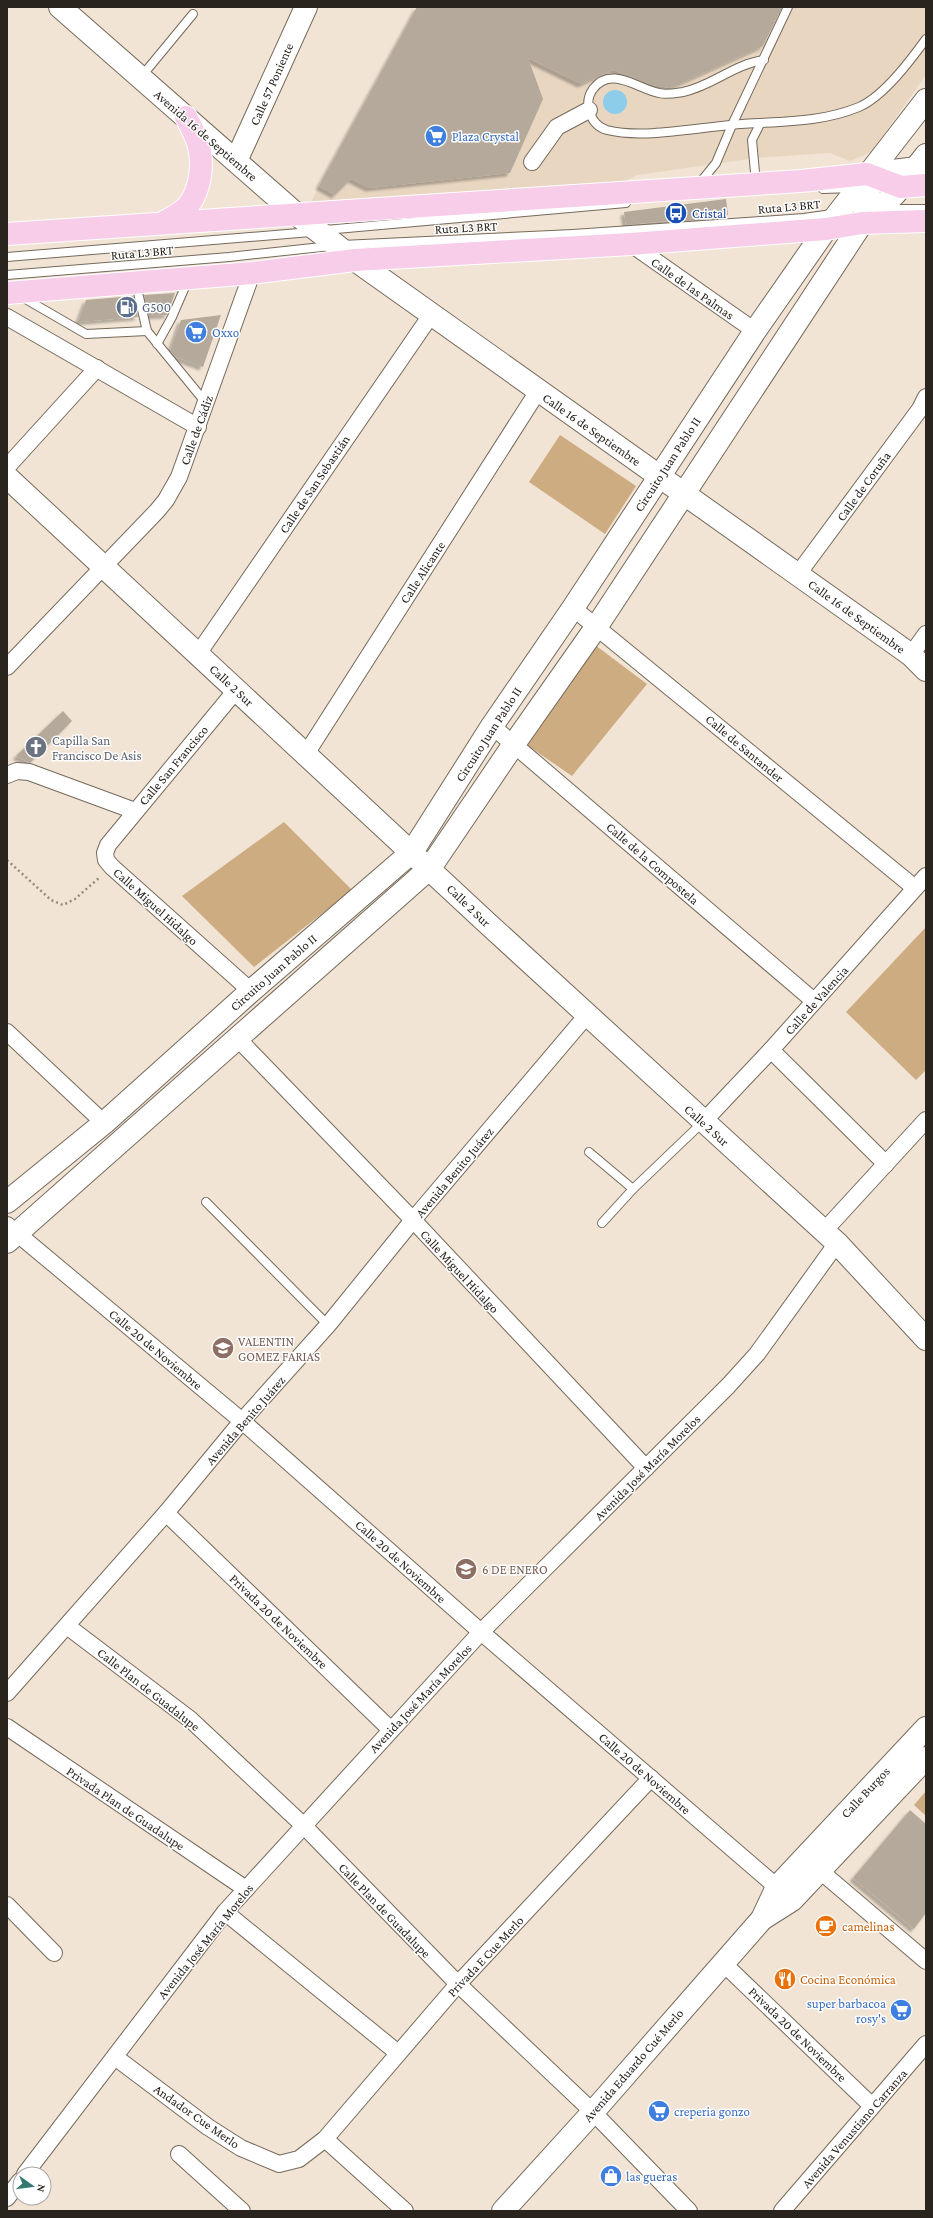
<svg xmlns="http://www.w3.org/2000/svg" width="933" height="2218" font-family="'Crimson Pro',serif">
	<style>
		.built { fill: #e8d6c1 }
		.green { fill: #ceac82 }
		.water { fill: #8dcde9 }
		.building { fill: #b4a99a; filter: url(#shadow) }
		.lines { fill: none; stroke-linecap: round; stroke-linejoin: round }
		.lane-casing { stroke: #766a5c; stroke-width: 10 }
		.street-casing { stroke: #766a5c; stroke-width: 18 }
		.secondary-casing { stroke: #766a5c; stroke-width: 24 }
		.primary-casing { stroke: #fff; stroke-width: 24 }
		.path { stroke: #958b80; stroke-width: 2.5; stroke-dasharray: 2 3; stroke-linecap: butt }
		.lane { stroke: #fff; stroke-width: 8 }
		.street { stroke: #fff; stroke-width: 16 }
		.secondary { stroke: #fff; stroke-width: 22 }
		.primary { stroke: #f8cde9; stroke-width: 22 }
		.labels { text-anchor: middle; stroke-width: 3; stroke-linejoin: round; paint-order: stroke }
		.street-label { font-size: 13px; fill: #29241e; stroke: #fff }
		.shop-label { font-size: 13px; fill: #366cbe; stroke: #fff; text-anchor: start }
		.transit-label { font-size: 13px; fill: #164399; stroke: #fff; text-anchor: start }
		.service-label { font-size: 13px; fill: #4e5e75; stroke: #fff; text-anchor: start }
		.worship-label { font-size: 13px; fill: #5b616d; stroke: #fff; text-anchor: start }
		.education-label { font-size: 13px; fill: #785e54; stroke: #fff; text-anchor: start }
		.food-label { font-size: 13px; fill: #c56008; stroke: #fff; text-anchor: start }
	</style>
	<defs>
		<filter id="shadow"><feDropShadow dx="-3.5" dy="3.5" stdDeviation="1" flood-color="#0004"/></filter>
	</defs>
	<rect width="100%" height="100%" fill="#f1e4d4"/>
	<!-- built -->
	<polygon class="built" points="417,7 926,7 926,75 871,152 850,161 830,153 756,158 637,175 620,184 308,207"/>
	<!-- green -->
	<g class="green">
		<polygon points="560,435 636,486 605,534 529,482"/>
		<polygon points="591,642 647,684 572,776 524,743"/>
		<polygon points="284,822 352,890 254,967 182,896"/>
		<polygon points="926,927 926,1070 916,1080 846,1012"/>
		<polygon points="926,1791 926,1816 914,1805"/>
	</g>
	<!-- water -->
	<circle class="water" cx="615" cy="102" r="12"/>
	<!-- building -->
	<g class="building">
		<polygon points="417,7 782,7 763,46 670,88 653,85 613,70 581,84 528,58 543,99 510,173 369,188 351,179 335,195 319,186"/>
		<polygon points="726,199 728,215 626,225 624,212"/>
		<polygon points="175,293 167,315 149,316 144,295"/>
		<polygon points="133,296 138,317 78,322 86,300"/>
		<polygon points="221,315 203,367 176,357 170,351 181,320"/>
		<polygon points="63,711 72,721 30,763 16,756"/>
		<polygon points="910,1810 926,1824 926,1913 914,1929 853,1878"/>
	</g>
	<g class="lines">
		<!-- lane casing -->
		<g class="lane-casing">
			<g id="lane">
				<path d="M764,60c-30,4 -52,26 -81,32 -7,1 -16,3 -24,1 -21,-4 -48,-28 -66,-4 -10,14 -3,36 14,41 35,9 88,-2 124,-5 43,-4 87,-1 128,-18 25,-11 51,-46 67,-68"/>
				<polyline points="141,77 193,14"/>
				<polyline points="756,183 752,140 760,124"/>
				<polyline points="699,184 716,163 732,125 788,7"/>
				<polyline points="823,189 854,188"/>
				<polyline points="885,209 926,209"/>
				<polyline points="325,230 626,203"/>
				<polyline points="342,245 573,234 804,218 832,214"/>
				<polyline points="7,257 311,232"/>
				<polyline points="7,275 229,257 331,246"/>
				<polyline points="136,284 147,331 206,403"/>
				<polyline points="22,297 86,334 147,331"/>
				<polyline points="157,344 172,317 188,280"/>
				<polyline points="589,1152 633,1189 602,1223"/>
				<polyline points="633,1189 703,1122"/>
				<polyline points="206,1202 328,1325"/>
			</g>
		</g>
		<!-- street casing -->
		<g class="street-casing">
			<g id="street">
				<polyline points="532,162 557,127 589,110"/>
				<polyline points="631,244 755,331"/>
				<polyline points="7,317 198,427"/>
				<polyline points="7,467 97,368"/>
				<polyline points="798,574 920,409 926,397"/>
				<polyline points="573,608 915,888"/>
				<polyline points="198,654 431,315"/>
				<polyline points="911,655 926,634"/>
				<polyline points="7,667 157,511 166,500 179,477 252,273"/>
				<polyline points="237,689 108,845 105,853 106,860 112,867 251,991"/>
				<polyline points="492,726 814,1001"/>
				<polyline points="306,754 538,391"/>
				<polyline points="7,775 17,771 29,772 135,811"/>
				<polyline points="7,1032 104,1123"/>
				<polyline points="239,1040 413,1220 646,1468"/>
				<polyline points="771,1050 886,1164"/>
				<polyline points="703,1122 771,1050 926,876"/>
				<polyline points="7,1225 242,1421 481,1632 785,1894"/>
				<polyline points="824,1231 926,1120"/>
				<polyline points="166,1513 391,1730"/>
				<polyline points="67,1626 191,1720 303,1825 458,1984 593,2112 689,2211"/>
				<polyline points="7,1693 166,1513 242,1421 328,1325 413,1220 587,1015"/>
				<polyline points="7,1727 246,1889"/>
				<polyline points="812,1864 926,1961"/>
				<polyline points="7,1905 54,1953"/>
				<polyline points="225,1912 398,2053"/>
				<polyline points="723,1963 872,2106"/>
				<polyline points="115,2057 208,2127 241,2148 279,2164 299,2159 325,2139 458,1984 651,1778"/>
				<polyline points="325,2139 405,2211"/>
				<polyline points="179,2154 242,2211"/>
				<polyline points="25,2174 225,1912 481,1632 728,1386 757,1354 837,1243"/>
				<polyline points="7,2198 20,2181"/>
				<polyline points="782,2211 926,2044"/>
			</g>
		</g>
		<!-- secondary casing -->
		<g class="secondary-casing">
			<g id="secondary">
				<polyline points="60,7 295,213 355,260 911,655 926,670"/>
				<polyline points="236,161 306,7"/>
				<polyline points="867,174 926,167"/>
				<polyline points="862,223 895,194 926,155"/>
				<polyline points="7,477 486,922 837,1243 926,1339"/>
				<polyline points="7,1202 104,1123 251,991 412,852 492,726 573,608 755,331 826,229 926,100"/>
				<polyline points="7,1242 430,868 514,744 597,626 862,223 869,195 867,174"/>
				<polyline points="762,1919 792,1900 926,1758"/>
				<polyline points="503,2211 593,2112 762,1919 777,1887 926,1728"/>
			</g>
		</g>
		<!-- primary casing -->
		<g class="primary-casing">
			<g id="primary">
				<path d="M164,222c9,-5 18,-9 24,-16 13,-17 16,-43 10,-63 -3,-9 -8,-18 -12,-26"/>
				<path d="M7,234c265,-19 529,-35 794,-53l66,-7 34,13 25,-2"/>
				<polyline points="7,293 252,273 355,260 631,244 826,229 862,223 926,221"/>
			</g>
		</g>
		<!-- path -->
		<polyline class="path" points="7,860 51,900 63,905 75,899 100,877"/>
		<!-- lane -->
		<use href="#lane" class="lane"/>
		<!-- street -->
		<use href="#street" class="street"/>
		<!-- secondary -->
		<use href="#secondary" class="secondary"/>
		<!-- primary -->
		<use href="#primary" class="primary"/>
	</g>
	<!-- icons -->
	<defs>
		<g id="supermarket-disc" transform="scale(1.15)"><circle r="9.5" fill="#3f7fe0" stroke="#fff"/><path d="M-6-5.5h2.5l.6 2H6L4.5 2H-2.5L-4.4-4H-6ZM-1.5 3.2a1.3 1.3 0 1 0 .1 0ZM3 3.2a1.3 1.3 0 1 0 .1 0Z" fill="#fff"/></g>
		<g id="bus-disc" transform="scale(1.15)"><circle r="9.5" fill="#1a4fb4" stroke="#fff"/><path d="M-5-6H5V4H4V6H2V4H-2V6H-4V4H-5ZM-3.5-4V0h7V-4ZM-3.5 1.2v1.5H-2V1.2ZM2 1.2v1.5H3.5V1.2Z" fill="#fff"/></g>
		<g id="fuel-disc" transform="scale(1.15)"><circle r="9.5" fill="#5c6f8a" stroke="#fff"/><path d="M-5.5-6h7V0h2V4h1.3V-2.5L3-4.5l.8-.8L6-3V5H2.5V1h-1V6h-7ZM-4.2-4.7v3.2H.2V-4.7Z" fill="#fff"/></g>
		<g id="church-disc" transform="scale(1.15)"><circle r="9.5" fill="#6b7280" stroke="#fff"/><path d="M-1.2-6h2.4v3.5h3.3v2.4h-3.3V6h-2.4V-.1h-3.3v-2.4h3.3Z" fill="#fff"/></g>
		<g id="school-disc" transform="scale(1.15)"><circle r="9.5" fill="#8d6e63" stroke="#fff"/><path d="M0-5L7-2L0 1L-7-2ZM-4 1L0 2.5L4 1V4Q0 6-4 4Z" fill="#fff"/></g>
		<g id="cafe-disc" transform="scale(1.15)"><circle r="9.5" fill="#e8710a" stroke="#fff"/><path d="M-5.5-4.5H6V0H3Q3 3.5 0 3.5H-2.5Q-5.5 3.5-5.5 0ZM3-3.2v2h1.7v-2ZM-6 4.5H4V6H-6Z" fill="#fff"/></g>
		<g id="restaurant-disc" transform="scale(1.15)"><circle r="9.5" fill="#e8710a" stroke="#fff"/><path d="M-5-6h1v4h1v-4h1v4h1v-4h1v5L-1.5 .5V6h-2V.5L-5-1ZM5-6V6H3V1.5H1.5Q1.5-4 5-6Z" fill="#fff"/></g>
		<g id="shop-disc" transform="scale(1.15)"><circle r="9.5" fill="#3f7fe0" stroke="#fff"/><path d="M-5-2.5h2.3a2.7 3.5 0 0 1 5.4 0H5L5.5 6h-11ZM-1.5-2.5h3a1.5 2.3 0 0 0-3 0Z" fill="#fff"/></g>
	</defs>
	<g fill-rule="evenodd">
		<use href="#supermarket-disc" x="436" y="136"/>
		<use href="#bus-disc" x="676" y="213"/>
		<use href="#fuel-disc" x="127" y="307"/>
		<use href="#supermarket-disc" x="196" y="332"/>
		<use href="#church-disc" x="36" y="747"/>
		<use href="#school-disc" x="223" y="1348"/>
		<use href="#school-disc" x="466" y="1569"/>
		<use href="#cafe-disc" x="826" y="1926"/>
		<use href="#restaurant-disc" x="785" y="1979"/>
		<use href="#supermarket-disc" x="901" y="2010"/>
		<use href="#supermarket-disc" x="659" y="2111"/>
		<use href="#shop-disc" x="611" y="2176"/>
	</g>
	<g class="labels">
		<!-- street labels -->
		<g class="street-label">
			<text transform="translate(271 84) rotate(-66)" y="5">Calle 57 Poniente</text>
			<text transform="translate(206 135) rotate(41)" y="5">Avenida 16 de Septiembre</text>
			<text transform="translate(789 206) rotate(-5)" y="5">Ruta L3 BRT</text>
			<text transform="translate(466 227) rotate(-3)" y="5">Ruta L3 BRT</text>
			<text transform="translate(142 252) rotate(-5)" y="5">Ruta L3 BRT</text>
			<text transform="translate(693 288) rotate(35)" y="5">Calle de las Palmas</text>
			<text transform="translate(592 429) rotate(35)" y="5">Calle 16 de Septiembre</text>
			<text transform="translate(196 430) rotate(-70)" y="5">Calle de Cádiz</text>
			<text transform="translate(667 464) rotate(-57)" y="5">Circuito Juan Pablo II</text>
			<text transform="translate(314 484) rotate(-56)" y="5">Calle de San Sebastián</text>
			<text transform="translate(863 486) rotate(-54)" y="5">Calle de Coruña</text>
			<text transform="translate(422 572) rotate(-57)" y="5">Calle Alicante</text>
			<text transform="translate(857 616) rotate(36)" y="5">Calle 16 de Septiembre</text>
			<text transform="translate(232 685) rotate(43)" y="5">Calle 2 Sur</text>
			<text transform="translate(488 734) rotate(-57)" y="5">Circuito Juan Pablo II</text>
			<text transform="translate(745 748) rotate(40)" y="5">Calle de Santander</text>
			<text transform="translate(173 765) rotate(-50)" y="5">Calle San Francisco</text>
			<text transform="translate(653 863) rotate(41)" y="5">Calle de la Compostela</text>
			<text transform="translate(469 905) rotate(44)" y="5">Calle 2 Sur</text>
			<text transform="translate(156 906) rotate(42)" y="5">Calle Miguel Hidalgo</text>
			<text transform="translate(273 972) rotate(-41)" y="5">Circuito Juan Pablo II</text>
			<text transform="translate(816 1000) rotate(-48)" y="5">Calle de Valencia</text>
			<text transform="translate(707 1125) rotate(42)" y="5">Calle 2 Sur</text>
			<text transform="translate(454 1172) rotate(-50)" y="5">Avenida Benito Juárez</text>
			<text transform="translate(460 1271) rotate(47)" y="5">Calle Miguel Hidalgo</text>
			<text transform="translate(156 1349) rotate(40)" y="5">Calle 20 de Noviembre</text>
			<text transform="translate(245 1420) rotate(-49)" y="5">Avenida Benito Juárez</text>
			<text transform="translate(647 1467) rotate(-45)" y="5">Avenida José María Morelos</text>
			<text transform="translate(401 1561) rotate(42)" y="5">Calle 20 de Noviembre</text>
			<text transform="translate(279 1621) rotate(44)" y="5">Privada 20 de Noviembre</text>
			<text transform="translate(149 1689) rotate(38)" y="5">Calle Plan de Guadalupe</text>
			<text transform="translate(420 1698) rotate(-47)" y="5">Avenida José María Morelos</text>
			<text transform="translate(645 1773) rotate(41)" y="5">Calle 20 de Noviembre</text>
			<text transform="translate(865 1792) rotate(-47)" y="5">Calle Burgos</text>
			<text transform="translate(126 1808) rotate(34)" y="5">Privada Plan de Guadalupe</text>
			<text transform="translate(385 1910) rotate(46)" y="5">Calle Plan de Guadalupe</text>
			<text transform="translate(205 1941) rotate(-51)" y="5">Avenida José María Morelos</text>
			<text transform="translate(485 1956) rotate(-47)" y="5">Privada E Cue Merlo</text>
			<text transform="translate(798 2034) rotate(44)" y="5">Privada 20 de Noviembre</text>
			<text transform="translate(633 2065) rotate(-49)" y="5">Avenida Eduardo Cué Merlo</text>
			<text transform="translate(197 2116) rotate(35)" y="5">Andador Cue Merlo</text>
			<text transform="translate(854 2128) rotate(-49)" y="5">Avenida Venustiano Carranza</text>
		</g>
		<!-- shop labels -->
		<g class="shop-label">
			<text x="452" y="141">Plaza Crystal</text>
			<text x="212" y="337">Oxxo</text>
			<text x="886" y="2008" text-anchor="end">super barbacoa<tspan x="886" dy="15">rosy's</tspan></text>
			<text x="674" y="2116">creperia gonzo</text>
			<text x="626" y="2181">las gueras</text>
		</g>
		<!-- transit labels -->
		<g class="transit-label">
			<text x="692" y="218">Cristal</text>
		</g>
		<!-- service labels -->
		<g class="service-label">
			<text x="142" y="312">G500</text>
		</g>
		<!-- worship labels -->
		<g class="worship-label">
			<text x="52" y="745">Capilla San<tspan x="52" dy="15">Francisco De Asis</tspan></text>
		</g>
		<!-- education labels -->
		<g class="education-label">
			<text x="238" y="1346">VALENTIN<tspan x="238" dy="15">GOMEZ FARIAS</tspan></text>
			<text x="482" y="1574">6 DE ENERO</text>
		</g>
		<!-- food labels -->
		<g class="food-label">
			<text x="842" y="1931">camelinas</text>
			<text x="800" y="1984">Cocina Económica</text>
		</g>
	</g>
	<!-- border -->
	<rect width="933" height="2218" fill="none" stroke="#29241e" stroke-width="16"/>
	<!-- north arrow -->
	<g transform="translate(32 2186) rotate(104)"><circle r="19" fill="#ffffff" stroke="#a9a7a5"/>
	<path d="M0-3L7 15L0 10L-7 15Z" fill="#31786f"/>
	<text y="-6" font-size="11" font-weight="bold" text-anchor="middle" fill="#29241e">N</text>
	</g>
</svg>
